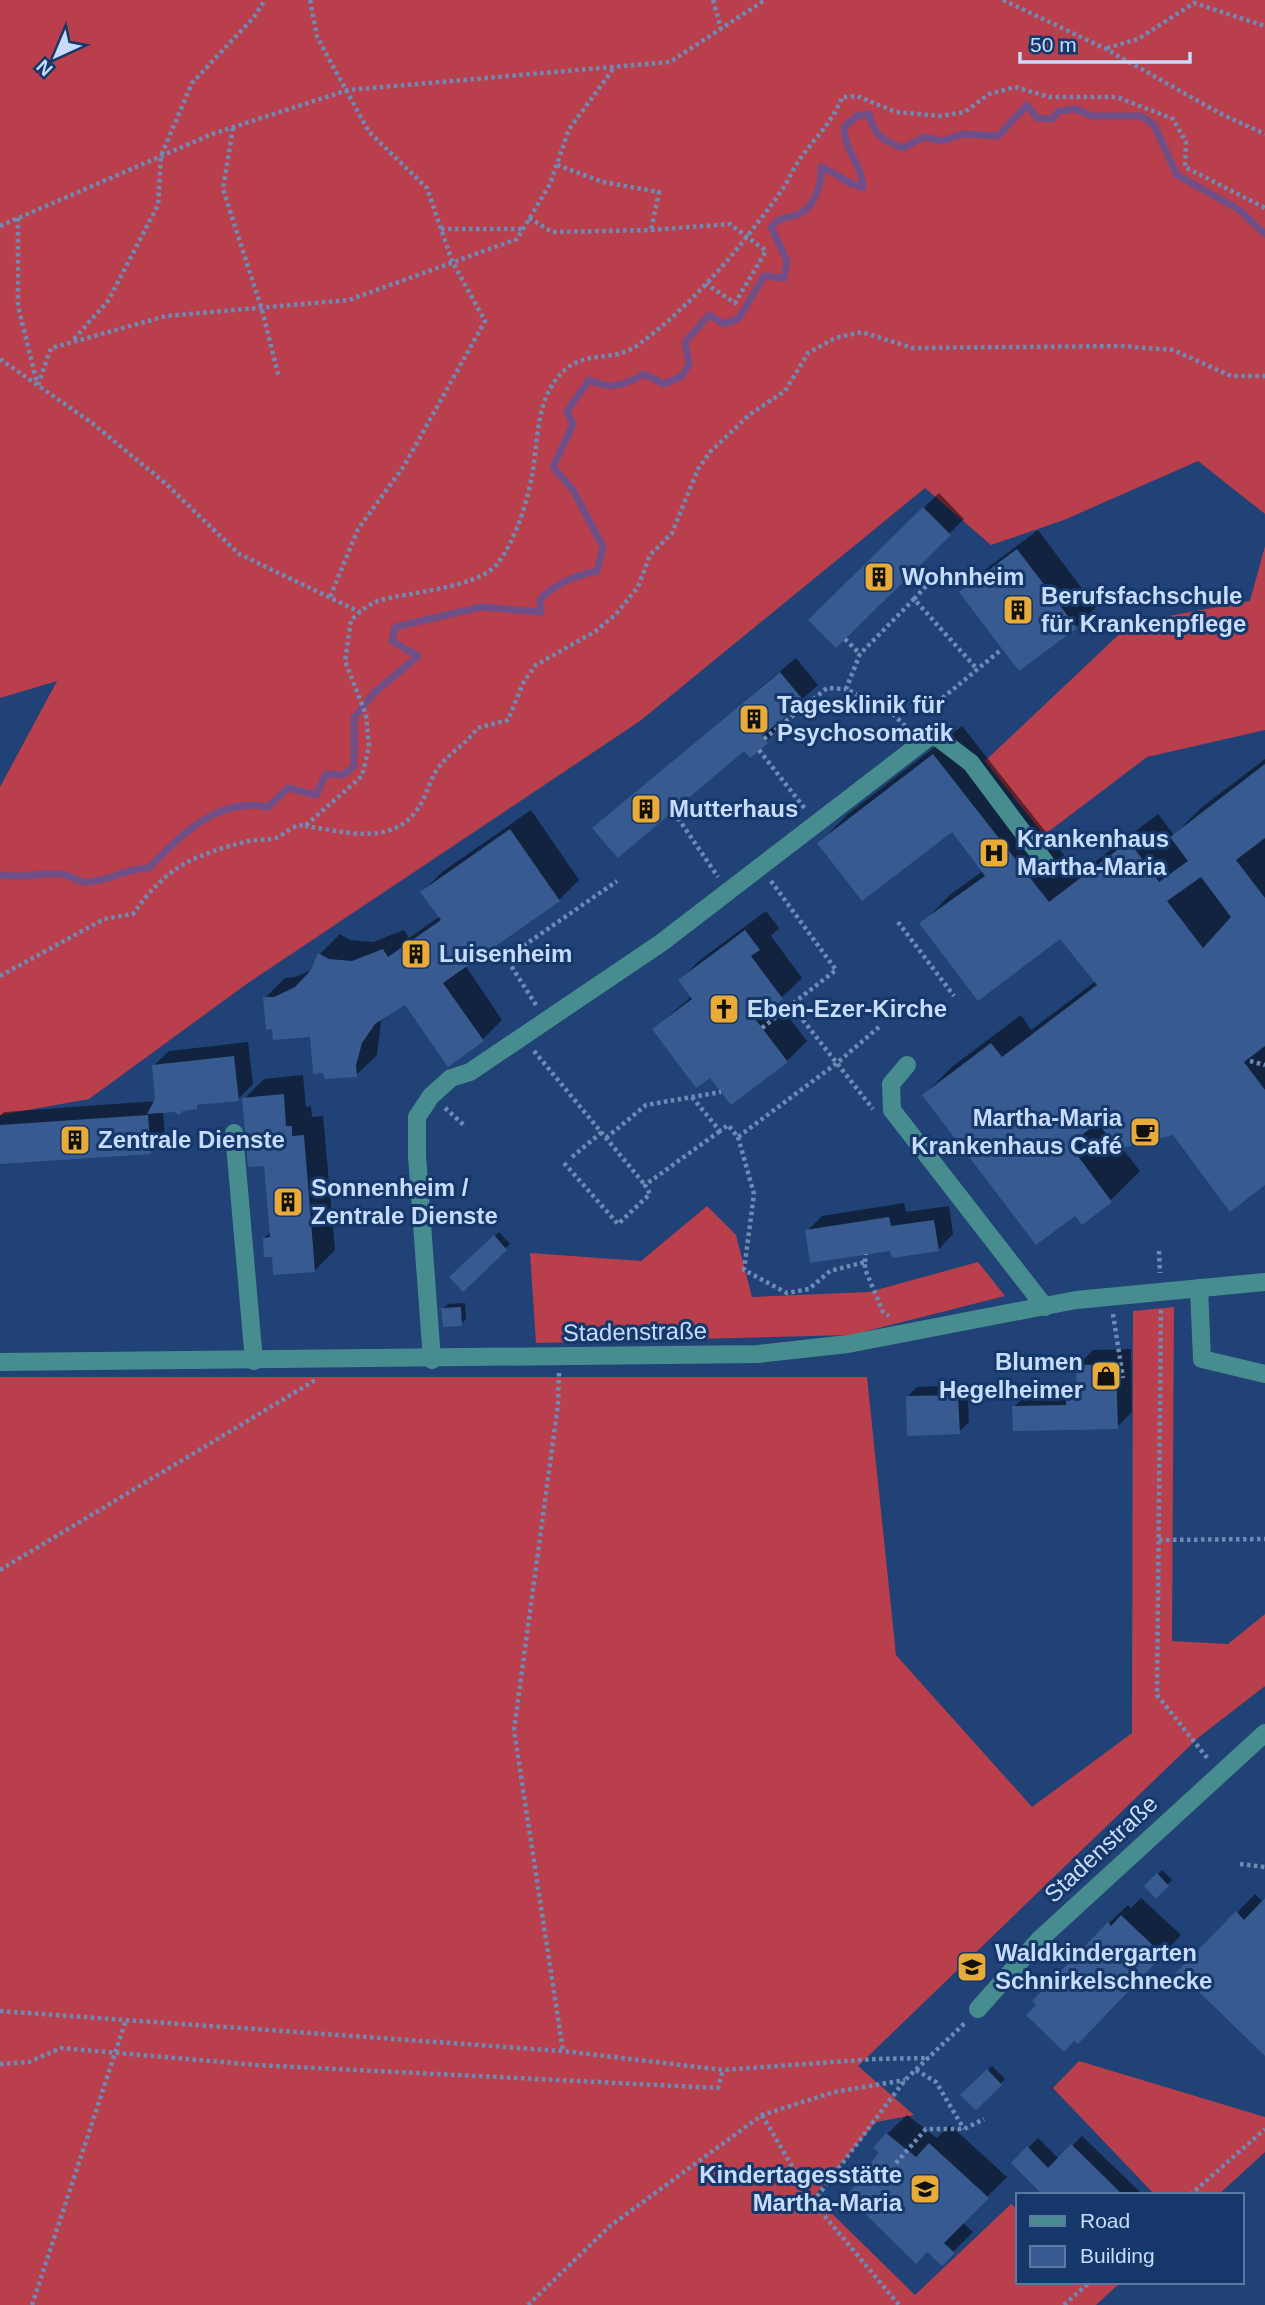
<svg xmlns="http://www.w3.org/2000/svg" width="1265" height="2305" font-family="Helvetica,sans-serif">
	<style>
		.forest { fill: #b83f4b }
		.shadow { fill: #0007 }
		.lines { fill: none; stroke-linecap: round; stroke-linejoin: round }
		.stream { stroke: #704f89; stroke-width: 7 }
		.building { fill: #375b90; fill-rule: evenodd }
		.path { stroke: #6f8bb5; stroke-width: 4.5; stroke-dasharray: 3.5 3.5; stroke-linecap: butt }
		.minor { stroke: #478d8f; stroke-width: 18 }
		.labels { text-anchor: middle; stroke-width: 6; stroke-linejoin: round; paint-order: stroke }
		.poi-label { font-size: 24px; font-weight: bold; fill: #c7dcfb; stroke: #15376a; text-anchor: start }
		.street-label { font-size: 24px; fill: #c7dcfb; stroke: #15376a }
	</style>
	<rect width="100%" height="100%" fill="#204276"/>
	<!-- forest -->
	<g class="forest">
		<polygon points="0,0 1265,0 1265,514 1198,461 1064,520 991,545 925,488 640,721 248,983 89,1099 0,1115 0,787 57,681 0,698"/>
		<polygon points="1265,546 1265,730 1147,757 1044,835 985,761 1131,623 1250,601"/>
		<polygon points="707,1206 736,1235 752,1297 869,1292 978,1262 1005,1296 851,1335 536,1343 530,1253 641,1261"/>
		<polygon points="1174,1307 1172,1641 1228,1644 1265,1614 1265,1686 1199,1737 858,2066 914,2115 876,2122 814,2196 915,2295 1011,2204 1018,2209 1018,2282 1121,2282 1096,2305 0,2305 0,1377 867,1377 896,1655 1032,1807 1132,1733 1133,1311"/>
		<polygon points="1079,2061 1265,2117 1265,2152 1218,2195 1155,2195 1053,2088"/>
	</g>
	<!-- shadow -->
	<g class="shadow">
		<polygon points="939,493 964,519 836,646 810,620"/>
		<polygon points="1038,530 1096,607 1076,627 962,592 982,572"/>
		<polygon points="796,658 818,685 777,722 781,726 766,741 745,749 610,814"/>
		<polygon points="962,726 1079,874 1158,814 1174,835 1201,808 1265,759 1265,1183 1174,1133 1121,1147 1140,1171 1111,1200 1082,1223 1075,1213 924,1095 953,1066 1021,1015 1031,1030 1096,981 1061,936 922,923 951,894 983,871 952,829 819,843 848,814"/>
		<polygon points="531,810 579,880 559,900 465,965 502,1020 482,1040 405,1002 381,1021 377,1055 356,1075 265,998 285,978 295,977 314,969 320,954 340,934 350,940 373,942 404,930 409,938 440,916 422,892 442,872"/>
		<polygon points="766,911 779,928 771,936 802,978 777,1002 807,1041 787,1061 654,1029 692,996 680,980 700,960"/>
		<polygon points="248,1042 253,1084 238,1099 163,1111 165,1137 150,1152 0,1162 0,1116 4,1112 156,1101 153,1066 169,1051"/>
		<polygon points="303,1075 306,1107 311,1106 312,1117 323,1116 335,1250 315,1270 273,1255 264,1238 271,1232 265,1164 244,1099 264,1079"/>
		<polygon points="904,1203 906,1212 949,1206 953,1234 938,1250 892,1249 807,1231 822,1216"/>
		<polygon points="499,1232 510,1244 463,1289 452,1277"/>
		<polygon points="465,1303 466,1319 461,1324 443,1308 448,1304"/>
		<polygon points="1131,1349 1132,1412 1117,1427 1014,1407 1029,1392 1071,1391 1079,1383 1078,1365 1093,1350"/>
		<polygon points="967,1385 969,1422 959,1432 907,1397 917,1387"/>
		<polygon points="1162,1870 1172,1880 1156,1896 1146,1886"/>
		<polygon points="1255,1894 1263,1902 1265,1900 1265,2051 1195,1985 1177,1975"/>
		<polygon points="1141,1898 1181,1935 1097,2023 1109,1923 1128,1905 1131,1908"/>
		<polygon points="992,2066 1005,2079 976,2108 963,2095"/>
		<polygon points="907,2115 937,2138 950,2125 1007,2177 962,2222 973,2232 942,2263 881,2152 887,2134"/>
		<polygon points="1082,2136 1141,2193 1139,2195 1046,2195 1013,2163 1038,2138 1059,2159"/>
	</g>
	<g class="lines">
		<!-- stream -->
		<path class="stream" d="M0,875c25,4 39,-3 60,-1 8,0 17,7 25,8 23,0 41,-14 64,-14 32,-33 69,-72 119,-61l20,-19 28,7 10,-21 17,1 11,-9v-48l21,-26 43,-36 -26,-15 3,-14 86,-20 60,5 -1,-13c17,-16 34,-23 57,-28l6,-24 -30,-57 -20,-23 20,-43 -6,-13 22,-31c22,10 34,6 55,-6l20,10 18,-8 7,-12 -4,-22 24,-27 15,9 15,-6 25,-42 20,2 3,-17 -16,-34c12,-14 18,-7 30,-14 15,-9 21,-31 20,-46 15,5 26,18 42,20 -3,-28 -18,-33 -19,-60l13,-11 12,-2c5,21 14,27 34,34l21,-11 18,4 21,-7 35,2 29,-31 10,13 15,1 7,-8 17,-2 16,7h49l13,9 23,50 61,34 27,25"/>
	</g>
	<!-- building -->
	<g class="building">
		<polygon points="923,507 951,535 836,648 808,620"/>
		<polygon points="1017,549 1077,628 1019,671 959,592"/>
		<polygon points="780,672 804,701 762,736 768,743 750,758 744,751 618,858 592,828"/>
		<path d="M933,754l116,148 80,-61 30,41 29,-21 -18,-24 95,-73v74l-29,22 29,38v148l-21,16 21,28v95l-35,27 -57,-77 -55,14 -20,-26 -29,21 43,58 -30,23 -7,-9 -39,29 -114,-150 69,-52 11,14 95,-72 -37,-46 -82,62 -59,-78 66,-47 -33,-44 -90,69 -45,-58zM1201,877l30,40 -28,31 -36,-47z"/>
		<polygon points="510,829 560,901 443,983 484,1041 448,1067 405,1005 375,1024 362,1043 356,1065 357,1077 325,1079 323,1073 313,1074 310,1037 273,1040 272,1029 266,1030 263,997 274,997 295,987 311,970 318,953 329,959 352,961 383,949 388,957 441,920 420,892"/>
		<polygon points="745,930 760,950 751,956 783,999 756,1020 788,1062 731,1105 710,1078 696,1088 652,1029 692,999 678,980"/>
		<polygon points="234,1056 239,1101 197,1105 197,1109 183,1111 179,1115 175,1112 147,1114 155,1099 152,1065"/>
		<polygon points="284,1094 286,1126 292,1126 292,1136 304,1135 315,1272 273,1275 272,1257 264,1257 263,1238 270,1237 264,1166 248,1167 242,1098"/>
		<polygon points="148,1115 151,1154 0,1164 0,1125"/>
		<polygon points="889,1217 891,1226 934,1220 939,1251 892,1258 890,1251 810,1263 805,1230"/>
		<polygon points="494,1235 507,1250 463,1292 449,1277"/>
		<polygon points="461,1307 462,1326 443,1327 441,1308"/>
		<polygon points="1116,1364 1118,1429 1013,1431 1012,1406 1066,1405 1066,1393 1077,1393 1076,1365"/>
		<polygon points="958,1395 960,1434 907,1436 906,1396"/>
		<polygon points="1157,1873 1169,1886 1156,1899 1144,1886"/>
		<polygon points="1265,1898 1265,2056 1195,1988 1191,1991 1174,1975 1236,1911 1244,1920"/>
		<polygon points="1121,1915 1163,1955 1078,2044 1074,2041 1064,2052 1026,2015 1036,2005 1032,2001 1108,1922 1111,1926"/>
		<polygon points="987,2069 1002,2085 976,2110 960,2095"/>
		<polygon points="886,2133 916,2157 929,2143 989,2198 944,2243 955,2253 942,2266 927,2252 916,2264 847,2196 879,2152 873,2148"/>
		<polygon points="1071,2144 1123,2195 1043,2195 1011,2163 1027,2146 1048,2168"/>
	</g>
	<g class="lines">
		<!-- path -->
		<g class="path">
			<polyline points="310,0 317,37 369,132 427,188 452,261 485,321 404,466 358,529 330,597"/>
			<polyline points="713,0 721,29"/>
			<polyline points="1003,0 1106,49 1223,115 1265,134"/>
			<polyline points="1107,48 1138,39 1194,3 1265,26"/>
			<polyline points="233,128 223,189 262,310 279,378"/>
			<polyline points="557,165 603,182 659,192 651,230"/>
			<polyline points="18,218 18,306 37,383"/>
			<polyline points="529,218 552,232 651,230 730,224 766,251 735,303 706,284"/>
			<polyline points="0,226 212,134 348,90 670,62 765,0"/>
			<polyline points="441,229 523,229"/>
			<polyline points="74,339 108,301 158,205 161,156 192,83 254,17 265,0"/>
			<polyline points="0,359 92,423 165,483 239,554 360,612"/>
			<polyline points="38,385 51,348 166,316 349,300 517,239 550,184 569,129 614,68"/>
			<polyline points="914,599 927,585 915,571"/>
			<polyline points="845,639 860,654"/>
			<polyline points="934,715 934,705 1002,649"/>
			<polyline points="910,731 891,712 846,689 860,654 914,599 977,669"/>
			<polyline points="764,739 827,688 846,689"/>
			<polyline points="759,750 806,810"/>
			<polyline points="678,818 718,877"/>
			<path d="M305,826c38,5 85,21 112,-16 10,-13 12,-31 22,-43 11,-15 28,-23 38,-39l31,-8 16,-39 12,-16 60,-34 20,-17 22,-27 12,-32 22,-22 26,-64 12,-17 39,-37 36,-24 23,-38 27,-15 27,-6 51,16 207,-2 53,4 58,26h34"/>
			<polyline points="771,881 836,970 791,1005"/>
			<polyline points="898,922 954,996"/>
			<path d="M0,976l104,-57 29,-5c34,-48 60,-59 116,-73 9,-2 20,-1 27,-3 10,-4 18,-15 29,-12l57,-50 7,-30 -3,-31 -21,-54 6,-41c9,-8 18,-17 30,-20 29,-8 96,-12 116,-36 19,-24 31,-64 36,-94 4,-26 4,-59 18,-83 25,-43 58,-21 87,-42 57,-42 103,-98 144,-155 6,-9 10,-19 16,-28 15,-23 34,-38 44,-65l15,-1 39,16 44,4 25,-4 24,-18 26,-7 34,10h68l56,22 13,23 -1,25 80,41"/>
			<polyline points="536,1005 506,958 617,881"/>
			<polyline points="762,1028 791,1005 873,1109"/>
			<polyline points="534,1051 645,1185"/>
			<polyline points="1250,1061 1265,1065"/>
			<polyline points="692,1097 720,1131 728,1125 738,1137 837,1063 879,1027"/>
			<polyline points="445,1108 465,1126"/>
			<polyline points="738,1137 754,1194 744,1270 787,1293 809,1289 830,1271 865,1262 865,1269 883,1312 889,1316"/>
			<polyline points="606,1138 646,1105 721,1092"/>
			<polyline points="572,1157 602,1132"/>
			<polyline points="564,1163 618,1224 650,1194 645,1185 720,1131"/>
			<polyline points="1159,1251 1160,1273"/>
			<polyline points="865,1262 866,1254"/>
			<polyline points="1161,1310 1157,1695 1208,1759"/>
			<polyline points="1113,1314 1123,1378"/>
			<polyline points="559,1373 558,1404 514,1730 563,2051"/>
			<polyline points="1159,1540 1265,1539"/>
			<polyline points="0,1570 317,1379"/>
			<polyline points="1240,1864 1265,1867"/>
			<polyline points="0,2011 563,2051 723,2070 875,2059 929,2058"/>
			<polyline points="0,2064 29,2062 61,2048 256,2065 718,2088 723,2070"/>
			<polyline points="916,2070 936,2082 964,2129"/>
			<polyline points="762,2115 813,2202 899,2305"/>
			<polyline points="896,2163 926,2129 964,2129 984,2119"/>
			<polyline points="1190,2195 1265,2129"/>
			<polyline points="813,2202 905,2080 966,2022"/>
			<polyline points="32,2305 126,2020"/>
			<polyline points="528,2305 610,2226 762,2115 834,2092 905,2080"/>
			<polyline points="1064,2305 1090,2282"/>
		</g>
		<!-- minor -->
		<g class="minor">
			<polyline points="907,1065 891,1084 892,1110 1045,1307"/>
			<polyline points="234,1133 254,1361"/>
			<polyline points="1199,1288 1202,1359 1265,1374"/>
			<polyline points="432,1360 417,1156 417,1117 431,1096 451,1078 470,1072 661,943 933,734 971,763 1045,862"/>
			<polyline points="0,1362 758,1354 848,1344 1076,1300 1265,1282"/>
			<polyline points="978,2009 1039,1940 1265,1733"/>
		</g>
	</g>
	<!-- icons -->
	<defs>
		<g id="building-square" transform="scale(1.575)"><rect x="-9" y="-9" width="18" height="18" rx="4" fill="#e9ab38" stroke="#15376a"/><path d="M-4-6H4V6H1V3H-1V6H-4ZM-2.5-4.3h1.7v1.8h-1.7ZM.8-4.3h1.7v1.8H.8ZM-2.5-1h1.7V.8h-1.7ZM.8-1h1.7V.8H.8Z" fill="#111"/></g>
		<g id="hospital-square" transform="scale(1.575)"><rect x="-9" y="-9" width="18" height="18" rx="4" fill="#e9ab38" stroke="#15376a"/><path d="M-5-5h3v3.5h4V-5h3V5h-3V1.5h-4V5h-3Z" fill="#111"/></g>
		<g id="church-square" transform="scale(1.575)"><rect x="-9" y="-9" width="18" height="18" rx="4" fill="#e9ab38" stroke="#15376a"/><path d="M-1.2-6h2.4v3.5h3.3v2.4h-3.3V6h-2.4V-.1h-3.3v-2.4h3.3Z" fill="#111"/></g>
		<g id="cafe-square" transform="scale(1.575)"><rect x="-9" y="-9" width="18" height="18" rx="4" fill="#e9ab38" stroke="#15376a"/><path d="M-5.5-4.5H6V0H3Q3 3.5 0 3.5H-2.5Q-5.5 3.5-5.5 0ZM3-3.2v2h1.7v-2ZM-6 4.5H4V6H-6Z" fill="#111"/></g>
		<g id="shop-square" transform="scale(1.575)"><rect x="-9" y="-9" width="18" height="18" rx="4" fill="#e9ab38" stroke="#15376a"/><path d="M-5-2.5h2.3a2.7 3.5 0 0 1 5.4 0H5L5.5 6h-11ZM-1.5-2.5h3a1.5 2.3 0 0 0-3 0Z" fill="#111"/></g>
		<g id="school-square" transform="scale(1.575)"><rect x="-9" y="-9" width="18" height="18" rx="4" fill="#e9ab38" stroke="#15376a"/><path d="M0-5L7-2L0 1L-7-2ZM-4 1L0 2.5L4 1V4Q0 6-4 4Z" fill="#111"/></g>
	</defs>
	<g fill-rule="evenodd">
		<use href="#building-square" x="879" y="577"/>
		<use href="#building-square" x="1018" y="610"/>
		<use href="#building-square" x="754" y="719"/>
		<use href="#building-square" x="646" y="809"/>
		<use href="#hospital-square" x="994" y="853"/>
		<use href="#building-square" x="416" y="954"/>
		<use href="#church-square" x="724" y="1009"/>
		<use href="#cafe-square" x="1145" y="1132"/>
		<use href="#building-square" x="75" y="1140"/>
		<use href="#building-square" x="288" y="1202"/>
		<use href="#shop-square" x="1106" y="1376"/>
		<use href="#school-square" x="972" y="1967"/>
		<use href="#school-square" x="925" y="2189"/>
	</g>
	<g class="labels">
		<!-- poi labels -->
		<g class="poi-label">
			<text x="902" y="585">Wohnheim</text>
			<text x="1041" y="604">Berufsfachschule<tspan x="1041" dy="28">für Krankenpflege</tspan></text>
			<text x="777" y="713">Tagesklinik für<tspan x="777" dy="28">Psychosomatik</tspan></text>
			<text x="669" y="817">Mutterhaus</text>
			<text x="1017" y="847">Krankenhaus<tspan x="1017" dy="28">Martha-Maria</tspan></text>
			<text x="439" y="962">Luisenheim</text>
			<text x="747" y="1017">Eben-Ezer-Kirche</text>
			<text x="1122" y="1126" text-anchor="end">Martha-Maria<tspan x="1122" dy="28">Krankenhaus Café</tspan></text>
			<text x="98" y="1148">Zentrale Dienste</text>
			<text x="311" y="1196">Sonnenheim /<tspan x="311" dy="28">Zentrale Dienste</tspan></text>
			<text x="1083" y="1370" text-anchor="end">Blumen<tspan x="1083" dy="28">Hegelheimer</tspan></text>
			<text x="995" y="1961">Waldkindergarten<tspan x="995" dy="28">Schnirkelschnecke</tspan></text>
			<text x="902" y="2183" text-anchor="end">Kindertagesstätte<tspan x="902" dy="28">Martha-Maria</tspan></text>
		</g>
		<!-- street labels -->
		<g class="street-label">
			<text transform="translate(635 1332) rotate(-1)" y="8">Stadenstraße</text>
			<text transform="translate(1101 1849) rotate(-43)" y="8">Stadenstraße</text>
		</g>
	</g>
	<!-- legend -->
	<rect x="1016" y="2193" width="228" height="91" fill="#15376a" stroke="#5c79a4" stroke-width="2"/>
	<rect x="1030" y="2216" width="35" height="10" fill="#478d8f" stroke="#5c79a4" stroke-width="2"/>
	<text x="1080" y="2228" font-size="21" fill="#c7dcfb">Road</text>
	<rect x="1030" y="2246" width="35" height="21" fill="#375b90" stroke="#5c79a4" stroke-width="2"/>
	<text x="1080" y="2263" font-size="21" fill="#c7dcfb">Building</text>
	<!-- north arrow -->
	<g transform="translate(56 56) rotate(224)" stroke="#15376a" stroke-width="5" paint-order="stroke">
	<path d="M0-5L12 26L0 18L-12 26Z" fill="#c7dcfb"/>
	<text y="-10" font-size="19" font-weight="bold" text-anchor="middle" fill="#c7dcfb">N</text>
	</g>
	<!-- scale -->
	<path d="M1020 52v10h170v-10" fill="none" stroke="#c7dcfb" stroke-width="3.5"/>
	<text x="1030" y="52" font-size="21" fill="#c7dcfb" stroke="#15376a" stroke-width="5" paint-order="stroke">50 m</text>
</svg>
